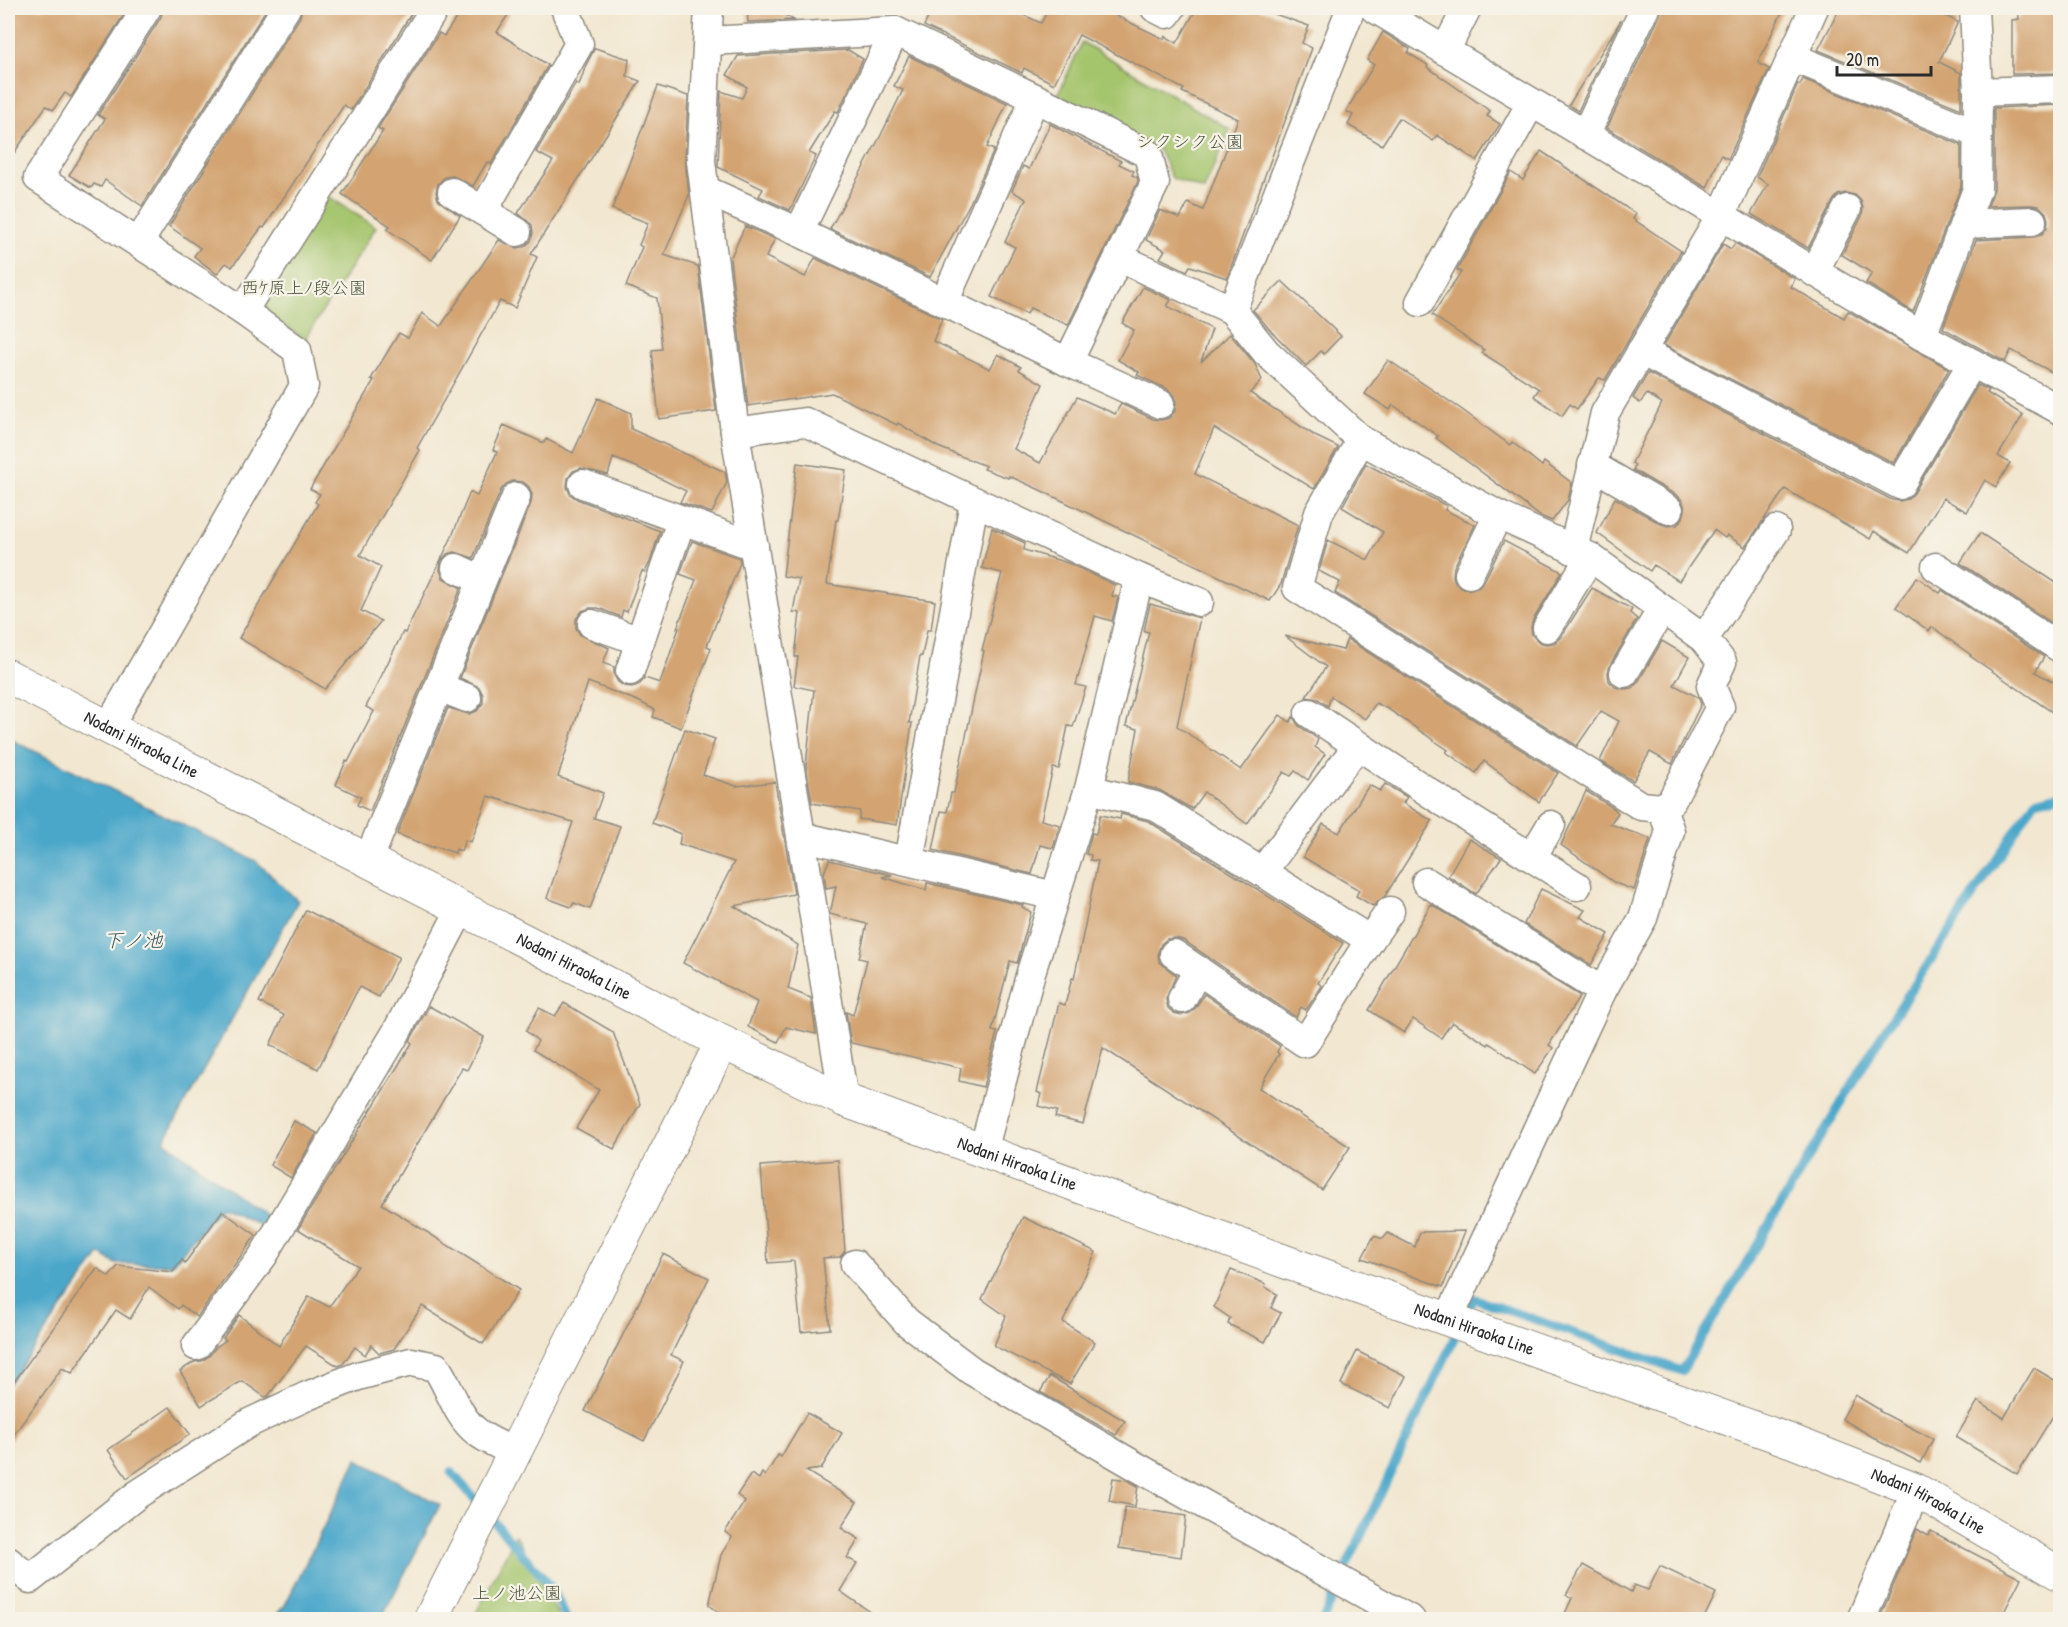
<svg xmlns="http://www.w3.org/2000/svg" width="2068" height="1627" font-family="'Patrick Hand','Klee One',sans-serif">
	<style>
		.green { fill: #a5c56d; stroke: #68784c; stroke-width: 1.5 }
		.water { fill: #4ca7ca; stroke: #3c697a; stroke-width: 1.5 }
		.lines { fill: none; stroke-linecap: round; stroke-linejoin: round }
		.stream { stroke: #4ca7ca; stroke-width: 9 }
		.building { fill: #d3a472 }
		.street-casing { stroke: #8e897e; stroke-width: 31 }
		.secondary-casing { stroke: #8e897e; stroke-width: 35 }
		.street { stroke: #fff; stroke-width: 28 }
		.secondary { stroke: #fff; stroke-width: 33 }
		.labels { text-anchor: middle; stroke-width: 4.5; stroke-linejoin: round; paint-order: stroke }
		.park-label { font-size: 18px; fill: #50593f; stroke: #f7f3e8 }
		.street-label { font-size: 18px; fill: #2b2b2b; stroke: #f7f3e8 }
		.water-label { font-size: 20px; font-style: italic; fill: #375663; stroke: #f7f3e8 }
	</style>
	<rect width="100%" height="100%" fill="#f7f3e8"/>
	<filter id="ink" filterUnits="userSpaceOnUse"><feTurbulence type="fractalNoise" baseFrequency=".0167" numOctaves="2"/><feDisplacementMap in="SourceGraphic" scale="12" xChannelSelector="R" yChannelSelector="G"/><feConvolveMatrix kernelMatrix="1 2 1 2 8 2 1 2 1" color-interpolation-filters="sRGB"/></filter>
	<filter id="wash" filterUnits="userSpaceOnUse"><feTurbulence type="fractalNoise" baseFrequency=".008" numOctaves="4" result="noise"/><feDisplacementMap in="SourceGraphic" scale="24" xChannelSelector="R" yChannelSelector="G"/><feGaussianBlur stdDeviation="1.35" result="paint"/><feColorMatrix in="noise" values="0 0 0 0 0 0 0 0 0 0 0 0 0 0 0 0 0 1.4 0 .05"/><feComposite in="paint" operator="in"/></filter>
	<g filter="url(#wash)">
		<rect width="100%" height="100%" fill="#f2e7d0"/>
		<!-- green -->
		<g class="green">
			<polygon points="1082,42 1230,129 1204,190 1172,178 1159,150 1058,95"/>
			<polygon points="329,197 376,227 305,339 270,316 262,299"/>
			<polygon points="516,1535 560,1619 473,1619"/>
		</g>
		<!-- water -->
		<g class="water">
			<polygon points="8,738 256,861 298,901 164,1141 270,1219 268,1229 221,1206 173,1264 116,1264 100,1254 8,1385"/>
			<polygon points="357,1459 440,1505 381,1619 272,1619 285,1605"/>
		</g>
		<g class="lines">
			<!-- stream -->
			<g class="stream">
				<polyline points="1470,1306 1473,1298 1682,1371 1881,1036 2035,801 2060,795"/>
				<polyline points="451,1472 481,1506"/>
				<polyline points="490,1517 553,1589 567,1620"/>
				<polyline points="1323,1620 1346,1567 1454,1339"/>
			</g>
		</g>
		<g id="blocks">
			<!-- building -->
			<g class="building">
				<polygon points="8,8 128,8 71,97 65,93 53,110 46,106 8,162"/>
				<polygon points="163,8 267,8 142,206 105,180 101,187 94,184 91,188 69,175 105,119 98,115 161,17"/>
				<polygon points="302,8 401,8 411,14 351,110 344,105 264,228 262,227 232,267 226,263 217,274 194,256 200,248 169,226 300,17"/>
				<polygon points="463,8 512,8 497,32 548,65 491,164 487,162 473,186 453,176 445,177 438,184 436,192 438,200 460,216 432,260 387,229 390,226 342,194 383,131 378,128 439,33 444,36"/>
				<polygon points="747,8 772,8 794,20 748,22"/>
				<polygon points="933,8 1008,8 1041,23 1049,8 1100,8 1164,39 1165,36 1177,43 1197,8 1257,8 1309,26 1302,43 1312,48 1227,278 1190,266 1187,271 1160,258 1165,250 1146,240 1160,210 1180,218 1188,203 1203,210 1238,119 1182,92 1184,89 1079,35 1054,84 1024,68 1022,73 924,26"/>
				<polygon points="1661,8 1784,8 1758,63 1769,69 1728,159 1721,155 1707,188 1607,128 1660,15"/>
				<polygon points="1840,8 1929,8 1958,22 1939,62 1961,73 1961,109 1818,50"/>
				<polygon points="2018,8 2060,8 2061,73 2012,74 2012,20 2019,19"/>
				<polygon points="1621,20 1578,111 1569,105"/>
				<polygon points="1383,32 1410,49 1408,53 1428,65 1427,67 1490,111 1487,116 1500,124 1477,161 1437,135 1433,141 1399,118 1382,145 1348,125 1353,115 1346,111 1374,65 1367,60"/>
				<polygon points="595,48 629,59 627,76 640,81 531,254 537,257 515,308 500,301 417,448 420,450 360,555 381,567 361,611 381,621 325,689 239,638 318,504 315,502 320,494 310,489 374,380 371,379 399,333 408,338 422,313 441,326 499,240 517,248 524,247 531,241 533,233 532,225 518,213 553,161 536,152 576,83 579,85 586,65"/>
				<polygon points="848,50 863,59 838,112 835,111 809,153 816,156 790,210 759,196 763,189 718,167 721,91 742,98 747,87 727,75 738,56"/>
				<polygon points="909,56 1007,103 987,147 994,150 970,203 930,277 830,229 880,137 903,90 894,86"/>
				<polygon points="1803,79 1961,145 1961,186 1913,312 1866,283 1872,273 1842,255 1862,216 1863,208 1861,201 1855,195 1846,193 1838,195 1833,201 1808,248 1751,214 1768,184 1757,177 1798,84 1800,85"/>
				<polygon points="658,86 688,96 685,160 689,195 664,255 698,266 716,411 659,419 652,350 662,349 657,298 626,286 642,247 639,245 648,223 612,209"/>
				<polygon points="2061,105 2061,377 2011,350 2005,362 1943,328 1976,240 2033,237 2041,235 2047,228 2048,220 2046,213 2039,206 2031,205 1988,206 1994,189 1994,108"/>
				<polygon points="1050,124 1121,161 1119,164 1134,171 1132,175 1137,177 1138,181 1068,325 1030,308 1027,314 991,297 1015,247 1005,242 1026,199 1012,191 1023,166 1029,169"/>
				<polygon points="1541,151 1636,214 1633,219 1681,251 1605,380 1599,378 1577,409 1570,404 1562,416 1534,396 1539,389 1482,353 1484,350 1432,315 1461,272 1457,270 1511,172 1523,180"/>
				<polygon points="745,226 775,239 766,257 805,277 815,258 942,319 933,341 990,369 998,354 1021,367 1019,370 1043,384 1014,449 1040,463 1077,397 1115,414 1121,404 1153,419 1161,420 1169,418 1175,411 1176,402 1173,394 1167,389 1137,375 1139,372 1118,360 1134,330 1122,323 1143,287 1171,300 1167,306 1212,329 1201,362 1230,334 1255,364 1262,380 1250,393 1317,437 1338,447 1314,489 1214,428 1195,474 1298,525 1281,584 1270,601 1038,489 1009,476 1008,478 984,469 986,466 938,447 898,423 897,425 832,393 748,406 730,259"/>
				<polygon points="1735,243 1795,279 1791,287 1844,318 1848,311 1949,369 1894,463 1664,345 1723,244 1731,249"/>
				<polygon points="1282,281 1341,336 1324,354 1321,351 1306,366 1271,331 1253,310"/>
				<polygon points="1388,360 1461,409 1510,445 1512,442 1542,466 1544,462 1572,483 1568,500 1552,521 1540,516 1436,438 1438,436 1393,405 1390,410 1365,394"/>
				<polygon points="1648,373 1892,500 1900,501 1908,499 1914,493 1978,385 1989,390 1987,393 2023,415 1998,456 2010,463 1996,487 1985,480 1967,512 1943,498 1909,553 1874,531 1870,539 1785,489 1745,547 1727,535 1725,538 1714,530 1679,581 1654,565 1650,571 1597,533 1615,498 1661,524 1668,526 1677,525 1683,518 1685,510 1683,501 1678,496 1633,470 1635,465 1632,463 1662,403 1647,394 1640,403 1633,398"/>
				<polygon points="598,398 631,413 631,429 725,472 727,482 712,513 680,502 686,491 639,468 613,458 608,475 581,468 573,471 568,478 567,487 570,494 577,499 660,531 650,562 645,572 642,571 627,612 623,610 621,617 598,608 590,608 582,611 576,619 576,628 580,635 609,648 603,663 614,667 614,675 618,682 624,686 633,687 640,684 645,678 660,683 679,628 677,628 696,580 680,574 692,541 739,558 740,563 707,646 711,648 681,728 653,717 655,710 638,701 588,682 558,777 603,793 594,818 620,826 590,909 574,903 571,907 547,898 573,822 488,796 471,842 465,840 461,851 456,849 455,853 434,846 434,848 397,834 448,708 469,714 477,711 483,703 483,695 479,687 460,678 531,503 532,494 529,487 523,482 513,481 506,484 501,490 473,558 455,552 447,554 441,561 440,570 443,578 461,588 370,811 357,805 361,797 336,785 346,761 348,762 374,711 366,707 403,632 405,633 450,541 470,492 477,496 497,452 493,450 504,425 544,443 546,439 573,453"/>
				<polygon points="797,463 846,470 838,520 836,520 827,584 935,601 931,630 927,630 922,656 920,656 909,723 912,723 897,825 859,819 860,811 812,803 806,766 814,690 794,686 798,657 795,657 800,613 793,612 799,579 783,576"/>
				<polygon points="1366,464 1447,506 1445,510 1475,525 1454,567 1453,576 1455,583 1461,588 1471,590 1479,587 1484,581 1504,541 1562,572 1533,620 1531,627 1532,635 1539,642 1546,644 1554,643 1561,637 1592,588 1632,609 1630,613 1637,619 1610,665 1608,673 1609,681 1615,687 1624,689 1632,688 1638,682 1662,641 1689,657 1674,685 1698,697 1701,704 1672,764 1650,752 1633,781 1600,761 1619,721 1601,711 1577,746 1335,593 1340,582 1319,571 1328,540 1368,560 1383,532 1342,507"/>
				<polygon points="992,528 1025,543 1024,550 1068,563 1115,585 1112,596 1118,597 1112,621 1095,616 1076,685 1086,687 1073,727 1068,726 1059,769 1053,768 1041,820 1060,825 1053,848 1040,845 1032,874 933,850 941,811 947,812 951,793 954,793 984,651 982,650 1002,573 982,568"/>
				<polygon points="1980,533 2061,586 2061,629 1960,563"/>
				<polygon points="1917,577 1940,593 1942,590 2044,657 2035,672 2061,686 2061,718 1970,656 1971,655 1932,627 1929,631 1896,607"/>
				<polygon points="1150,604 1200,618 1177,726 1241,770 1280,715 1290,722 1293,717 1299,726 1318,739 1315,747 1325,754 1308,780 1295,771 1291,776 1284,772 1247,824 1204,792 1192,809 1159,790 1128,782 1138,729 1126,726 1149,632 1144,631"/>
				<polygon points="1285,636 1343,650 1347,639 1558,773 1539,802 1484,761 1476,773 1446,752 1448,750 1388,709 1376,703 1365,719 1331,696 1328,706 1318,699 1306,697 1326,667"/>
				<polygon points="685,729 715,739 703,775 736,786 775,782 794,894 734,906 798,945 788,989 811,998 816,1034 786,1027 778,1042 748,1027 757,1002 683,963 734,862 679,844 681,834 652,823"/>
				<polygon points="1385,784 1407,797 1403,803 1432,821 1385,896 1373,906 1356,896 1359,890 1303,857 1323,824 1339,833 1369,785 1380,791"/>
				<polygon points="1586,791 1615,809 1618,813 1610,824 1650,839 1634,890 1615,883 1561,845"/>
				<polygon points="1121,814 1148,821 1343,943 1318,983 1322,986 1306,1010 1301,1007 1296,1017 1183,940 1175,938 1167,939 1161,944 1158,952 1159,962 1176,975 1166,999 1168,1008 1174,1013 1182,1015 1190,1013 1196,1007 1204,994 1280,1046 1277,1052 1279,1054 1259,1088 1350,1147 1322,1190 1103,1048 1083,1124 1055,1117 1057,1111 1038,1106 1041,1094 1037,1092 1059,1003 1065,1005 1072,978 1074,979 1098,861 1090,860 1091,855 1086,854 1092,833 1096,834 1100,815 1120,819"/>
				<polygon points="1469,839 1501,858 1476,894 1448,876"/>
				<polygon points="829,860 892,875 882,877 926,890 927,883 1023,905 1022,907 1031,912 1017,963 1010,961 992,1031 997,1032 983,1087 959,1081 961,1068 851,1043 846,1012 853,1015 867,960 859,958 867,924 830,914 836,886 826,888 824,873"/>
				<polygon points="1541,889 1585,910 1580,917 1609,934 1591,965 1524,924"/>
				<polygon points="1431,904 1580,996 1549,1045 1553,1048 1535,1074 1489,1043 1488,1045 1452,1022 1441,1038 1413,1019 1404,1033 1369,1010"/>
				<polygon points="306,910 399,957 379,997 359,987 318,1069 270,1045 284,1015 259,1002"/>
				<polygon points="564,1003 613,1032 640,1104 614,1149 576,1128 599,1090 533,1050 538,1041 526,1031 539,1008 555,1016"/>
				<polygon points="429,1006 484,1037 467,1070 462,1068 382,1204 519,1290 483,1344 422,1306 394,1349 379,1353 371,1345 365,1355 355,1347 343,1364 338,1366 306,1346 268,1396 265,1397 242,1381 201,1406 180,1371 194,1362 202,1361 209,1356 216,1347 226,1340 223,1338 239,1315 279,1346 309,1296 329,1307 358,1266 298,1229 412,1043 410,1041"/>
				<polygon points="294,1121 317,1133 291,1178 270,1165"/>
				<polygon points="838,1160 845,1251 840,1257 823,1258 830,1329 801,1332 794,1261 768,1263 761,1166"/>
				<polygon points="222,1211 256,1235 197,1317 181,1305 178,1309 149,1287 130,1319 116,1310 72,1373 62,1368 8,1443 8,1390 97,1268 109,1277 118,1266 173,1272 182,1260 185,1263"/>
				<polygon points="1023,1217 1096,1252 1063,1322 1095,1342 1070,1384 994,1346 1006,1316 982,1299"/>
				<polygon points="1465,1231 1443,1287 1362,1258 1374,1236 1383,1239 1388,1233 1415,1247 1420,1232"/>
				<polygon points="663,1254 709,1278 671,1355 684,1361 644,1441 585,1411"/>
				<polygon points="1231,1270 1266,1284 1265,1287 1277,1294 1271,1308 1281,1313 1265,1342 1228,1324 1230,1318 1214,1307"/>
				<polygon points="1357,1351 1406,1376 1390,1408 1341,1384"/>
				<polygon points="2034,1368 2061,1384 2061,1403 2017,1474 1956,1437 1978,1401 2004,1418"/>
				<polygon points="1050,1376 1125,1421 1116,1435 1040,1392"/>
				<polygon points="1855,1395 1880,1410 1879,1411 1933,1439 1921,1463 1878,1441 1878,1440 1842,1419"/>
				<polygon points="170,1407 190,1434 127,1478 108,1450"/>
				<polygon points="807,1413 842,1433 821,1469 806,1471 857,1502 841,1528 859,1539 847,1558 857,1563 840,1591 882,1620 730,1620 709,1605 721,1555 732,1537 725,1532 745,1501 737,1495 751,1474 759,1479 762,1473 765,1476 778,1455 781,1457"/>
				<polygon points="1113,1478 1127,1480 1138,1486 1135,1506 1109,1501"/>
				<polygon points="1125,1507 1186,1516 1181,1557 1119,1548"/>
				<polygon points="1917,1529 1928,1536 1931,1531 2021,1578 2000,1620 1879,1620"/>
				<polygon points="1583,1565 1631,1592 1634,1585 1648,1590 1660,1566 1716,1593 1703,1620 1562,1620 1572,1598 1566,1595"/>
			</g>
		</g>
	</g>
	<g filter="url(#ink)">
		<use href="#blocks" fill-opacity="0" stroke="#8e897e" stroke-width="1.5"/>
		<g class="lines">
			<!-- street casing -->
			<g class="street-casing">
				<g id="street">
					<polyline points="147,8 38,178 243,311 435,8"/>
					<polyline points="709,8 701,161 735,432 844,1100"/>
					<polyline points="1155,8 1167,14 1171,8"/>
					<polyline points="1351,8 1232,310 1266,352 1361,440 1498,515 1590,557 1704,639 1722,662 1711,686 1720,707 1672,800 1662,808 1641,806 1297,588 1319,513 1361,440"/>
					<polyline points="1374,8 1922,336 2060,410"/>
					<polyline points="1445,51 1467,8"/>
					<polyline points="1792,57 1978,134"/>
					<polyline points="1978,92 2060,89"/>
					<polyline points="1585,135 1645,8"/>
					<polyline points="705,190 799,232 1068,362 1155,183 1148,154 1035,98 895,31 708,41"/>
					<polyline points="452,192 517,232"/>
					<polyline points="483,211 579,44 565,8"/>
					<polyline points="1964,224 2032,221"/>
					<polyline points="799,232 895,31"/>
					<polyline points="139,242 286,8"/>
					<polyline points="1120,258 1232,310"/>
					<polyline points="1814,272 1847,209"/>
					<polyline points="944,302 1035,98"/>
					<polyline points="1420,302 1531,103"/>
					<polyline points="1922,336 1977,189 1978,92 1974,8"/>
					<polyline points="1641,351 1900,485 1972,363"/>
					<polyline points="1068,362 1160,404"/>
					<polyline points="735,432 805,422 1139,578 1089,789 1055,896 801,836"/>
					<polyline points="1592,465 1669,510"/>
					<polyline points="583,484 754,546"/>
					<polyline points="1573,550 1605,413 1721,216 1814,8"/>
					<polyline points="1936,567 2060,648"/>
					<polyline points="456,568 482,580"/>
					<polyline points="1469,574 1498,515"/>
					<polyline points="1139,578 1199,602"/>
					<polyline points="592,624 640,641 681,521"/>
					<polyline points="1547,628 1590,557"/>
					<polyline points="1704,639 1776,530"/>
					<polyline points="630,671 640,641"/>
					<polyline points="1624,673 1662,609"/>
					<polyline points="439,687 467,698"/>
					<polyline points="1309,713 1445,803 1577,886"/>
					<polyline points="108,728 304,386 297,350 243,311"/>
					<polyline points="1089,789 1155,806 1262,872 1358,745"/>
					<polyline points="1532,857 1551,825"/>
					<polyline points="368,861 516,497"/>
					<polyline points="909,861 974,502"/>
					<polyline points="1426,882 1602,991"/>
					<polyline points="1370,940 1390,911"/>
					<polyline points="1174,954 1305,1043 1370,940 1262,872"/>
					<polyline points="1182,999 1198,970"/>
					<polyline points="983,1151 1031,972 1055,896"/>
					<polyline points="855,1264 907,1322 972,1371 1139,1468 1411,1620"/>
					<polyline points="1448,1320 1602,991 1643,918 1670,831 1662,808"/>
					<polyline points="196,1346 263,1256 396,1033 461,909"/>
					<path d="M8,1561l22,18 108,-85 111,-71 58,-27 51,-20 53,-14 25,5c14,20 20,49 41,65 11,9 26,14 38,21"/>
					<polyline points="1861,1620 1916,1490"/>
				</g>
			</g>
			<!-- secondary casing -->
			<g class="secondary-casing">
				<g id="secondary">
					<path id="s1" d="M8,676l714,366 122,58 442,162 505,179 125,49 144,84"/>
					<polyline points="430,1620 722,1042"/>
				</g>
			</g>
			<!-- street -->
			<use href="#street" class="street"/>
			<!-- secondary -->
			<use href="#secondary" class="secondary"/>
		</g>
	</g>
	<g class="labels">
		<!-- park labels -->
		<g class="park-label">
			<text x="1190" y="148">シクシク公園</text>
			<text x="304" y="294">西ｹ原上ﾉ段公園</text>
			<text x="517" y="1599">上ノ池公園</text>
		</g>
		<!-- street labels -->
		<g class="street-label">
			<text dy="6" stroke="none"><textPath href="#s1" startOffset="150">Nodani Hiraoka Line</textPath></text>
			<text dy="6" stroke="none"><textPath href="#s1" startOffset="636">Nodani Hiraoka Line</textPath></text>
			<text dy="6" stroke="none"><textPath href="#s1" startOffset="1122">Nodani Hiraoka Line</textPath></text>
			<text dy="6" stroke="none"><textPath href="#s1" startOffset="1608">Nodani Hiraoka Line</textPath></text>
			<text dy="6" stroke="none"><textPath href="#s1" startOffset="2094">Nodani Hiraoka Line</textPath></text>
		</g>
		<!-- water labels -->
		<g class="water-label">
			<text x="133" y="947">下ノ池</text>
		</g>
	</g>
	<!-- margin -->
	<rect width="2068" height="1627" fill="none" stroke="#f7f3e8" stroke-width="30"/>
	<!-- scale -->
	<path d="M1837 66v9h94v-9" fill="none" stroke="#2b2b2b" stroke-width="3"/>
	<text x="1846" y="66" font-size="18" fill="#2b2b2b" stroke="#f7f3e8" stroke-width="4.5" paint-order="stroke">20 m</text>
</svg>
